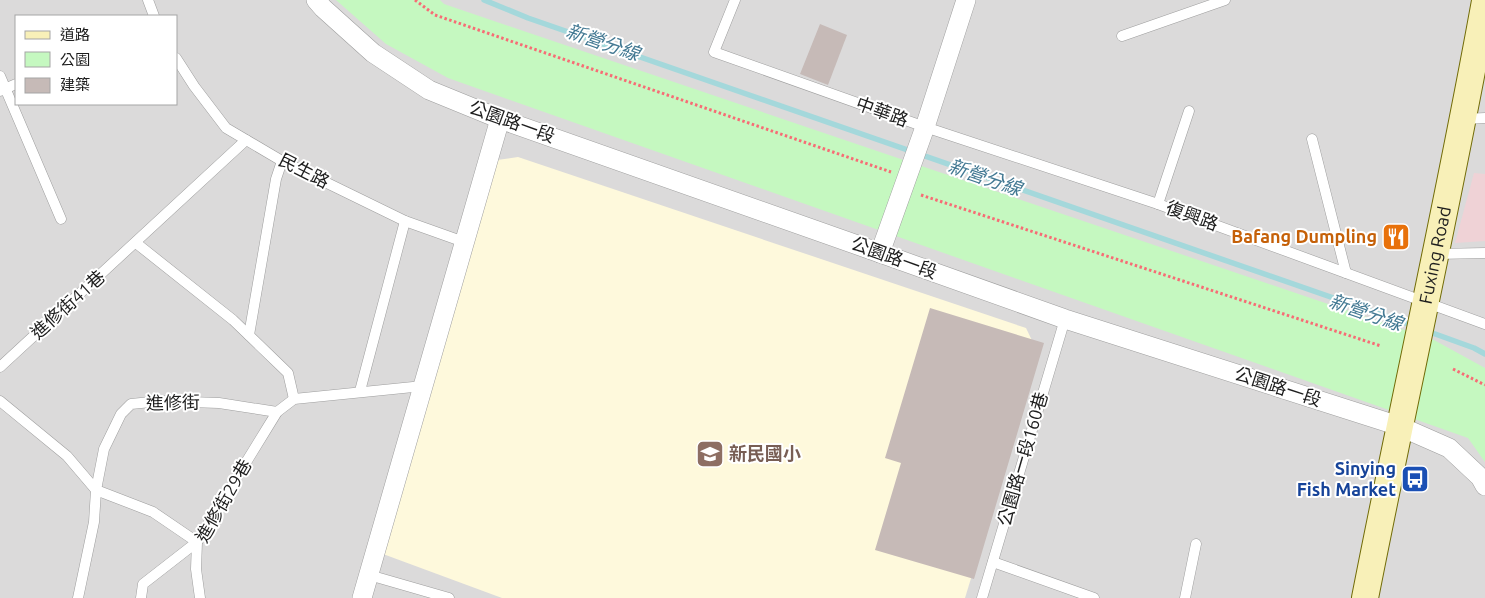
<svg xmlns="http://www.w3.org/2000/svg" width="1485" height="598" font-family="Ubuntu,'Noto Sans TC',sans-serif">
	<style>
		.residential { fill: #dbdada; fill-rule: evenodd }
		.commercial { fill: #efd2d6 }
		.education { fill: #fef9dc }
		.park { fill: #c5f8c0 }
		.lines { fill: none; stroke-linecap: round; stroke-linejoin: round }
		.stream { stroke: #a4d8db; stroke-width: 5.5 }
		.building { fill: #c6bab7 }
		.lane-casing { stroke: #9e9e9e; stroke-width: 11 }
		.street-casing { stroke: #9e9e9e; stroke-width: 20 }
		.secondary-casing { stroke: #716b07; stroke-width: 28 }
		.path { stroke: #f76c75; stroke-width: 3; stroke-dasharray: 2.5 2.5; stroke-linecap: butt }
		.lane { stroke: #fff; stroke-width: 10 }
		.street { stroke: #fff; stroke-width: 19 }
		.secondary { stroke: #f8f0b8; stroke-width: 26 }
		.labels { text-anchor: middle; stroke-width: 4; stroke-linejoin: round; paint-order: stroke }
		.street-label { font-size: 18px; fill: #1d1d1d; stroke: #fff }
		.food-label { font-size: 18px; font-weight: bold; fill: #c56008; stroke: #fff; text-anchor: end }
		.education-label { font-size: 18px; font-weight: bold; fill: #785e54; stroke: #fff; text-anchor: start }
		.transit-label { font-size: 18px; font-weight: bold; fill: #164399; stroke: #fff; text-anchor: end }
		.water-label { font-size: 19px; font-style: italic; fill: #437993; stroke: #fff }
	</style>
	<rect width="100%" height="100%" fill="#eee9e3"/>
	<!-- residential -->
	<path class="residential" d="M0,0h1485v598h-1485zM16,16h160v88h-160z"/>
	<!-- commercial -->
	<polygon class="commercial" points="1474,173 1485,174 1485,241 1455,243"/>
	<!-- education -->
	<polygon class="education" points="518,157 1026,328 1039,355 965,598 502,598 383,554 497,160"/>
	<!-- park -->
	<polygon class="park" points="336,0 440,0 444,4 1434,340 1485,368 1485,462 1468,438 448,78 386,44"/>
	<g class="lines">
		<!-- stream -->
		<g class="stream">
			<polyline points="484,0 528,18 1414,326"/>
			<polyline points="1427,331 1474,348 1485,354"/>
		</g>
	</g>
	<!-- building -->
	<g class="building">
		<polygon points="820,24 847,35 828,85 800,74"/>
		<polygon points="930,308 1044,343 974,579 875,550 901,463 885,458"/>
	</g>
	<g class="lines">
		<!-- lane casing -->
		<g class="lane-casing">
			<g id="lane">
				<polyline points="148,0 154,16"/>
				<polyline points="735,0 714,52 925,127 1158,204 1485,324"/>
				<polyline points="1122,36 1225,0"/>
				<polyline points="176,58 194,86 226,128 282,161 405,221 464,242"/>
				<polyline points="0,76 61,219"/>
				<polyline points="0,91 16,84"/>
				<polyline points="1465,119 1485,118"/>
				<polyline points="1312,139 1346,273"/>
				<polyline points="1158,204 1189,111"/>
				<polyline points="136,243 233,320 288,373 294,399"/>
				<polyline points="1436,254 1485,253"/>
				<polyline points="249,335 276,179 282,161"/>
				<polyline points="0,367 246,140"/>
				<polyline points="360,391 405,221"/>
				<polyline points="0,401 67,456 96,490 153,512 197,542 143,584 141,598"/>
				<polyline points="993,562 1094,598"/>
				<polyline points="369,575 449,598"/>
				<polyline points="78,598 94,522 96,490 104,449 121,414 131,404 161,401 219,403 277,412"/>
				<polyline points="200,598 196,569 197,542 277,412 294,399 423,386"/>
				<polyline points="982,598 1065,319"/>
				<polyline points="1185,598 1196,544"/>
			</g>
		</g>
		<!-- street casing -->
		<g class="street-casing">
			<g id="street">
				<polyline points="316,0 323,8 373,53 429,90 500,119 880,253 1065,319 1399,426 1449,448 1480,477 1485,486"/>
				<polyline points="880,253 925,127 966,0"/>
				<polyline points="362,598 500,119"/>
			</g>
		</g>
		<!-- secondary casing -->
		<g class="secondary-casing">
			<g id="secondary">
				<path id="s1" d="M1365,598c39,-199 84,-397 120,-597"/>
			</g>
		</g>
		<!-- path -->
		<g class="path">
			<polyline points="415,0 435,15 891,172"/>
			<polyline points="921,195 1381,346"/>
			<polyline points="1453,369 1485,385"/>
		</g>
		<!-- lane -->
		<use href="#lane" class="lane"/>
		<!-- street -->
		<use href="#street" class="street"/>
		<!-- secondary -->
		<use href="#secondary" class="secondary"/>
	</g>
	<!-- icons -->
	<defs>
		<g id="restaurant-square" transform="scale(1.4375)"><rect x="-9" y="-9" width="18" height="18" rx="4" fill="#e8710a" stroke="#fff"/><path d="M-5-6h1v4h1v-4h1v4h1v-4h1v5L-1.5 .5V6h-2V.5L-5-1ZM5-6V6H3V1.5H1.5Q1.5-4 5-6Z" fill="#fff"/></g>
		<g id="school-square" transform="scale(1.4375)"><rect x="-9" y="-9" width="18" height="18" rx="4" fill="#8d6e63" stroke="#fff"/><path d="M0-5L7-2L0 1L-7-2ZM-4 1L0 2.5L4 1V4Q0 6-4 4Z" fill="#fff"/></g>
		<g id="bus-square" transform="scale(1.4375)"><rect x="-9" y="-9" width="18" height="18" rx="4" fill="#1a4fb4" stroke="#fff"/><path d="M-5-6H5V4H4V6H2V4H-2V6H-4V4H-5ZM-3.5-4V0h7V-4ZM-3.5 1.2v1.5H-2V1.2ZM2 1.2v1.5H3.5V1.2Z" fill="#fff"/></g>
	</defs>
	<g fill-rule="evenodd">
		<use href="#restaurant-square" x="1396" y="237"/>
		<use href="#school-square" x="710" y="454"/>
		<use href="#bus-square" x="1415" y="479"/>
	</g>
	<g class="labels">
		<!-- street labels -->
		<g class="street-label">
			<text transform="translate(882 112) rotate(20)" y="6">中華路</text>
			<text transform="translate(512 122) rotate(20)" y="6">公園路一段</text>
			<text transform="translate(304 171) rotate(27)" y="6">民生路</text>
			<text transform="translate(1192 216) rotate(20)" y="6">復興路</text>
			<text dy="6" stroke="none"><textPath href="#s1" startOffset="350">Fuxing Road</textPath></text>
			<text transform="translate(894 258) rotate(20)" y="6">公園路一段</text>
			<text transform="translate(68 305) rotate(-42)" y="6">進修街41巷</text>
			<text transform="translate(1278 387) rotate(18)" y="6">公園路一段</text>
			<text transform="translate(173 403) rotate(-1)" y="6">進修街</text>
			<text transform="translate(1023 459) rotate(-74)" y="6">公園路一段160巷</text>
			<text transform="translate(224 501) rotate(-60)" y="6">進修街29巷</text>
		</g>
		<!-- food labels -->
		<g class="food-label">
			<text x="1377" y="243">Bafang Dumpling</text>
		</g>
		<!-- education labels -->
		<g class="education-label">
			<text x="729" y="460">新民國小</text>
		</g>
		<!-- transit labels -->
		<g class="transit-label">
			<text x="1396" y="475">Sinying<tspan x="1396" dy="21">Fish Market</tspan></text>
		</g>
		<!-- water labels -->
		<g class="water-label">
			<text transform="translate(603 42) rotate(19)" y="7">新營分線</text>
			<text transform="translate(985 177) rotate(19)" y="7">新營分線</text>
			<text transform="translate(1366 312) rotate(19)" y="7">新營分線</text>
		</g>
	</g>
	<!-- legend -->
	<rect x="15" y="15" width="162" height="90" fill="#ffffff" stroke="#a5a5a5"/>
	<rect x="25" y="31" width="25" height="8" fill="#f8f0b8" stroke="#a5a5a5"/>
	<text x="60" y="40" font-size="15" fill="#1d1d1d">道路</text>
	<rect x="25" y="52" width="25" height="15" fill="#c5f8c0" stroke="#a5a5a5"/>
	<text x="60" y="65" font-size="15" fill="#1d1d1d">公園</text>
	<rect x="25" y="78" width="25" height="15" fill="#c6bab7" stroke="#a5a5a5"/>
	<text x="60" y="90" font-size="15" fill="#1d1d1d">建築</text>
</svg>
